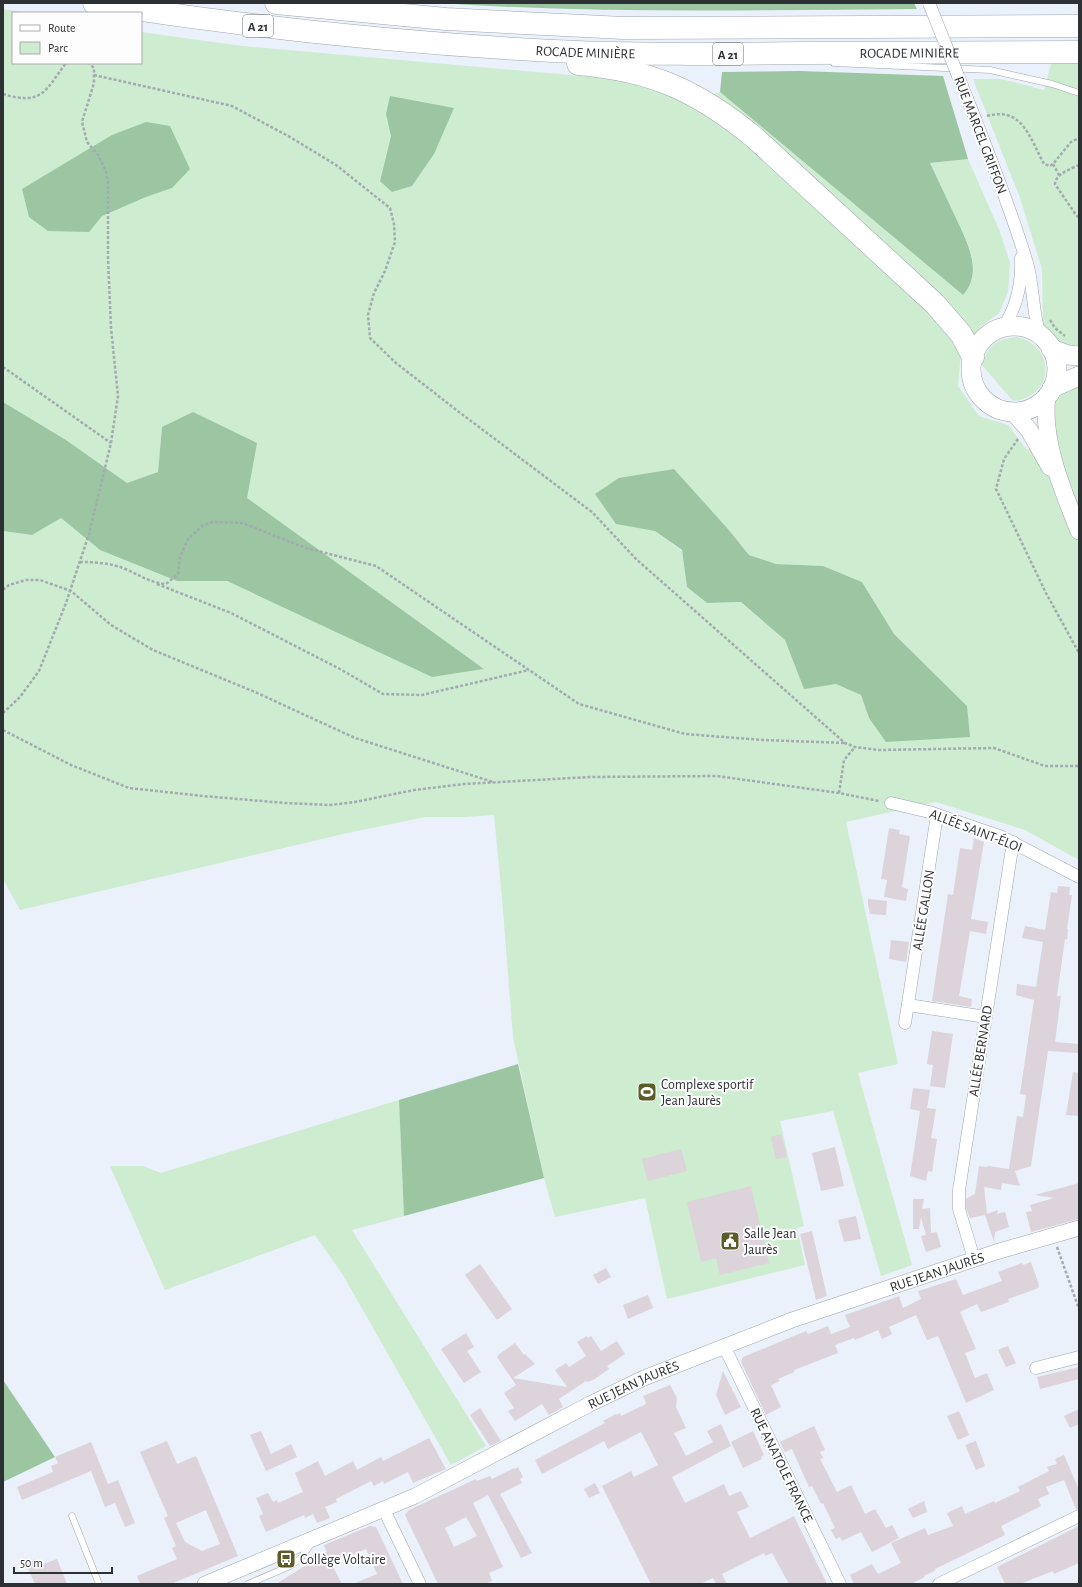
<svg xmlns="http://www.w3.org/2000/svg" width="1082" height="1587" font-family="'Alegreya Sans',sans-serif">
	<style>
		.green { fill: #cdecd0; fill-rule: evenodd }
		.forest { fill: #9bc6a1 }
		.building { fill: #ddd3da; fill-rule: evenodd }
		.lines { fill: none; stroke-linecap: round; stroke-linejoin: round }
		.service-casing { stroke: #9ea5ae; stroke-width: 7 }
		.minor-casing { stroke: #9ea5ae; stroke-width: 13 }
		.tertiary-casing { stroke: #9ea5ae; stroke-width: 16 }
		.secondary-casing { stroke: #9ea5ae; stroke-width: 18 }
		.primary-casing { stroke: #9ea5ae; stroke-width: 20 }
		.motorway-casing { stroke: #9ea5ae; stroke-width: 23 }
		.path { stroke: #a4aab1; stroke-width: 2.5; stroke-dasharray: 3 2; stroke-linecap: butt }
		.service { stroke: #fff; stroke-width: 6 }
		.minor { stroke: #fff; stroke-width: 12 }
		.tertiary { stroke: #fff; stroke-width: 15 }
		.secondary { stroke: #fff; stroke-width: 17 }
		.primary { stroke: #fff; stroke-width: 19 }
		.motorway { stroke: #fff; stroke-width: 22 }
		.minor-bridge-casing { stroke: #9ea5ae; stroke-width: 13; stroke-linecap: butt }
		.minor-bridge { stroke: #fff; stroke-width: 12 }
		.labels { text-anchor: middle; stroke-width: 4; stroke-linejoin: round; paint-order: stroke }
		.shield { fill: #fdfdfd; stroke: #6c6e70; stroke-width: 1 }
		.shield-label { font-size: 13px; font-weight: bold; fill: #2e3134 }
		.street-label { font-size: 14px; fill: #2e3134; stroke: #fdfdfd }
		.poi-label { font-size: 14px; fill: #2e3134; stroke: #fdfdfd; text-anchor: start }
	</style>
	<rect width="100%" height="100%" fill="#eaf1fa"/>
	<!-- green -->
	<g class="green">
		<path d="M3,9l25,4h-15v50h128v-31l101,14 374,33 74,23 30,-10 243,203c23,-24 2,-58 -10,-82 -8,-17 -15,-33 -23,-50l38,-4 32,73 10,31 -2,29 -9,21 -19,14 -19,25 -3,34 21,30 29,9 19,25 29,-16 -2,-32 11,-12 14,-3v473l-54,-30 -89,-28 -90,20 52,242 -40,9 54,192 -31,11 -48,-165 -53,10 24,105 -7,2 8,37 -138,34 -22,-101 -90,19 -11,-39 -31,-141 -11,-139 -8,-83 -29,2h-40l-82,17 -323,76 -17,-31v-348l29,4 29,-17 39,32 77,31h50l205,96 52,-8 -238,-171 -84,-71 -4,45 -31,11 -61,-43 -63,-38zM391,136l43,18 -22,32 -20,6 -12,-12zM51,173l121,15 -26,9 -44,19 -80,-27zM674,469l54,60 21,26 27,9 47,2 39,16 32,52 73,72 -98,12 -8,-23 -25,-11 -32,4 -19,-48 -44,-38 -34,1 -20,-16 -5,-36 -27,-20z"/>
		<polygon points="1052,60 1079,61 1079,348 1066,347 1051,338 1043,326 1042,269 1020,198 973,79 1001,79 1044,90"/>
		<path d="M1017,337c40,9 37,61 -4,64l-31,-36c4,-18 16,-27 35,-28z"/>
		<polygon points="399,1100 404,1216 352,1230 486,1446 451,1465 343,1275 315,1235 165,1290 110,1166 143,1166 161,1173"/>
	</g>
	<!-- forest -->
	<g class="forest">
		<path d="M440,3h474l3,6c-159,1 -319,5 -477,-6z"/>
		<path d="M800,71l143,5 25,83 -38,4c8,17 16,34 24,51 11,24 31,57 9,81l-243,-203 2,-20z"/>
		<polygon points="390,96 454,108 434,154 412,186 392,192 380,181 391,136 386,114"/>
		<polygon points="146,122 170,126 190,169 172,188 146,197 102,216 89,232 48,231 29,217 22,189 112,135"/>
		<polygon points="3,402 66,440 127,483 158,472 162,427 193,412 257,443 247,498 484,669 432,677 227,581 177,581 100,550 61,518 32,535 3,531"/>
		<polygon points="674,469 728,529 749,555 776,564 823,566 862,582 894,634 967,706 970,737 886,742 869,718 861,695 836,684 804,689 785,640 741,602 707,603 687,587 682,550 655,531 616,524 595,494 619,478"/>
		<polygon points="518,1064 544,1178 404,1216 399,1100"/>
		<polygon points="3,1380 55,1457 3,1482"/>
	</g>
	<!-- building -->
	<g class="building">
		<polygon points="889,828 900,830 899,834 910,836 902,887 908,889 906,901 884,897 887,880 881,879"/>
		<polygon points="974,838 984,842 971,919 988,922 986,934 970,931 959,996 972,999 971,1007 932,1001 948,894 953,895 960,848 972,850"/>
		<polygon points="1058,886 1070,887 1069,895 1072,895 1067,929 1068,929 1067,940 1065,939 1057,996 1061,996 1055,1042 1079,1044 1079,1053 1048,1051 1031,1166 1015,1171 1020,1186 1002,1183 1001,1190 984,1187 987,1214 998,1210 997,1214 1005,1212 1009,1227 995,1232 994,1242 985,1215 970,1218 966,1208 966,1199 975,1194 979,1166 987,1167 988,1166 1009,1169 1017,1116 1023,1117 1026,1095 1020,1094 1034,1000 1016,995 1017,984 1036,987 1043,942 1022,938 1025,926 1045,930 1051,892 1057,893"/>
		<polygon points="868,899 887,901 886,915 870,914 868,905"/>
		<polygon points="891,940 909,942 906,962 889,959"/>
		<polygon points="932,1031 953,1034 945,1088 930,1086 933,1065 927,1064"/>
		<polygon points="1073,1072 1079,1073 1079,1116 1066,1115"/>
		<polygon points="913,1088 930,1090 927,1108 936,1109 931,1138 937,1139 932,1172 928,1171 926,1181 910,1176 920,1111 910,1109"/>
		<polygon points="781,1134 787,1157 776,1159 771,1137"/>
		<polygon points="835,1147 844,1186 821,1191 812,1153"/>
		<polygon points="681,1149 687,1171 648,1181 642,1159"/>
		<polygon points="1079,1183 1079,1219 1031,1232 1026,1212 1032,1211 1030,1205 1054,1198 1035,1195"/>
		<polygon points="751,1186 769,1263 720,1275 716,1258 701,1262 687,1202"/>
		<polygon points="913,1199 924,1199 922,1209 930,1208 931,1233 937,1232 941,1247 926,1252 921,1236 926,1235 921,1217 919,1229 913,1229"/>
		<polygon points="856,1216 861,1239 844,1242 838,1220"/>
		<polygon points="812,1231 827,1296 816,1300 800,1234"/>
		<polygon points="1031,1262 1038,1282 1039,1287 1036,1289 1008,1299 1009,1302 981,1312 977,1304 960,1312 976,1349 965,1353 975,1378 987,1373 994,1390 966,1403 938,1336 927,1340 916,1315 889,1327 892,1334 882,1339 878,1330 855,1340 854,1338 835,1345 838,1353 794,1370 794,1372 778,1379 780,1381 771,1385 781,1407 766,1415 741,1362 743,1357 806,1331 808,1334 828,1326 831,1334 850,1327 845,1315 894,1298 899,1296 903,1308 921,1299 918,1291 956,1279 963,1295 1002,1281 998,1272 1022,1263 1023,1265"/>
		<polygon points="480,1264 512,1309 497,1320 465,1275"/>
		<polygon points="606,1268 611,1277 598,1284 593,1275"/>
		<polygon points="648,1295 653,1308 628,1319 623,1305"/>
		<polygon points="466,1333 474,1347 467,1351 481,1372 464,1383 441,1349"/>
		<polygon points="587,1336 588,1338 591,1336 601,1351 617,1341 625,1354 607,1366 609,1369 593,1380 587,1382 586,1381 559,1399 563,1407 549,1415 542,1404 515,1421 508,1411 514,1408 504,1393 516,1385 497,1357 499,1356 498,1355 515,1343 524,1355 525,1354 535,1364 513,1378 567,1387 555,1370 566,1363 569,1367 586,1356 577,1342"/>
		<polygon points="1008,1346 1016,1363 1006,1367 998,1350"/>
		<polygon points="1079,1367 1079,1379 1040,1389 1037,1377"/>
		<polygon points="723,1371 741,1407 725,1415 716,1395"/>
		<polygon points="670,1385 677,1398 676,1407 686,1428 674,1433 686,1456 713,1442 707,1431 721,1424 731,1446 672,1477 685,1503 724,1484 729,1496 741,1491 749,1507 737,1512 750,1538 794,1516 827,1584 789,1584 772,1553 765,1556 764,1553 722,1574 727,1584 716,1584 713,1578 700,1584 651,1584 602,1486 631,1471 634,1477 658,1465 641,1432 608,1449 604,1441 542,1474 535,1460 605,1423 603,1421 616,1414 616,1415 620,1413 621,1416 644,1405 646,1403 643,1396"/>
		<polygon points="480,1408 501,1441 490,1446 470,1415"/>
		<polygon points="1079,1409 1079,1424 1070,1428 1064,1416"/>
		<polygon points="959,1411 969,1435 958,1440 947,1416"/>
		<polygon points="814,1426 825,1450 820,1452 823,1458 820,1459 837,1492 851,1485 865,1514 875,1509 886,1528 892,1525 899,1538 872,1552 861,1532 842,1541 840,1537 836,1539 831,1530 835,1528 823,1503 821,1504 812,1486 809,1487 792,1449 785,1452 780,1442"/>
		<polygon points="261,1431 271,1454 291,1444 297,1457 266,1471 250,1435"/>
		<polygon points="753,1431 764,1455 761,1457 762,1459 743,1468 731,1442"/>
		<polygon points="429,1438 446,1469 413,1483 408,1472 384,1484 383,1481 374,1486 371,1481 336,1499 337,1502 325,1507 330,1518 317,1523 313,1514 305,1518 304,1515 266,1532 259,1516 263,1514 256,1498 268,1493 273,1502 277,1500 278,1503 303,1492 295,1473 318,1461 325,1476 353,1461 357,1470 381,1457 383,1461"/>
		<path d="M167,1441l10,23 19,-8 42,100 -67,28h-31l-3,-8 40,-17 -5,-11 4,-2 -12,-28 4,-2 -28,-64zM206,1510l14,34 -18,7 -17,-9 -9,-19z"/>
		<polygon points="976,1441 985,1466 976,1470 965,1445"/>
		<polygon points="91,1442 108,1484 118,1480 135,1523 125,1527 115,1503 105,1507 91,1471 22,1500 17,1487 53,1472 51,1466 58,1463 55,1457"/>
		<polygon points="1064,1455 1079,1490 1079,1509 1076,1509 1064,1480 1046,1487 1049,1494 1038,1499 1041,1506 1001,1526 1005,1535 935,1569 936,1570 924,1576 925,1577 911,1584 854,1584 850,1575 872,1564 878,1574 901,1563 891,1543 925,1528 928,1535 953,1526 947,1513 962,1506 965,1514 994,1501 995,1503 1020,1491 1018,1487 1049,1471 1047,1467 1057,1464 1055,1459"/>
		<path d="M518,1467l5,10 -3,2 2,4 -22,11 32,59 -11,5 -33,-63 -15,8 30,64 -14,6 3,8 -7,3h-47l-33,-69 4,-5 67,-31 1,2 13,-5 2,3 22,-11v1zM466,1517l11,19 -23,11 -9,-19z"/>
		<polygon points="595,1483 600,1493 589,1498 584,1489"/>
		<polygon points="924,1501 927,1512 913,1518 908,1509"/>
		<polygon points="370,1526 376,1527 403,1584 353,1584 377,1574 366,1549 335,1562 337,1566 333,1567 342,1584 276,1584 327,1552 324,1545"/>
		<polygon points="1079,1526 1079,1563 1054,1574 1053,1571 1020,1584 1005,1584 997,1567"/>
		<polygon points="35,1559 38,1566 57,1559 67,1584 35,1584 26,1564"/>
	</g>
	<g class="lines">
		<!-- service casing -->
		<g class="service-casing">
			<g id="service">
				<polyline points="834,63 990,70 1052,84 1079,93"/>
				<polyline points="72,1516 99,1584"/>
				<polyline points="248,1584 290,1566 300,1559 311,1544"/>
			</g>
		</g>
		<!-- minor casing -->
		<g class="minor-casing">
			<g id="minor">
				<path d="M976,121c18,47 37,94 51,142 7,24 5,48 13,73"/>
				<path d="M1003,328c14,-21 19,-45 18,-70"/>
				<polyline points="891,803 929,812 1002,837 1079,877"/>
				<polyline points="908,1005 986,1017"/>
				<polyline points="905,1023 937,815"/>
				<polyline points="974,1259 959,1209 959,1190 1013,842"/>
				<polyline points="724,1346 840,1584"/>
				<polyline points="1036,1368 1079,1357"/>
				<polyline points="384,1510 420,1584"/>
				<polyline points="939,1584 1079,1516"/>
			</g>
		</g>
		<!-- tertiary casing -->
		<g class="tertiary-casing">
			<g id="tertiary">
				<path id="s1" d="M205,1584l210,-88 175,-92 54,-26 148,-58 204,-68 83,-24"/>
			</g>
		</g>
		<!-- secondary casing -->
		<g class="secondary-casing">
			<g id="secondary">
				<path d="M1047,396c-6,44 16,95 32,135"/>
				<polyline points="1013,412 1029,430 1050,467"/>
			</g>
		</g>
		<!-- primary casing -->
		<g class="primary-casing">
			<g id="primary">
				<circle cx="1014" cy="369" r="43"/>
				<polyline points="1051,349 1068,355 1079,356"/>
				<polyline points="1052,388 1079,376"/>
			</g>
		</g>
		<!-- motorway casing -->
		<g class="motorway-casing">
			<g id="motorway">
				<path id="s2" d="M94,3c153,24 305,40 459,48 84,4 169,3 253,2 91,0 182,-1 273,-1"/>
				<polyline points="276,3 446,19 623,28 1079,26"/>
				<path d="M578,64c74,6 120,27 177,74l180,166 26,30 12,23"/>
			</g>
		</g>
		<!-- path -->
		<g class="path">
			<polyline points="94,75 232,106 290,137 336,165 390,208 394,224 395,242 385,271 374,293 368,315 370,338 396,363 459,412 592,512 636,559 845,743 855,747 879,750 994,748 1045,766 1079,766"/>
			<path d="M3,94c39,12 42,-3 63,-31"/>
			<path d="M987,116c36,-10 43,23 57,48l6,2 3,-2 18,-22 8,-4"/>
			<polyline points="1053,164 1059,175"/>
			<path d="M1079,165c-8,4 -23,8 -24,19l21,31 3,3"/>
			<polyline points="1050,320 1055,328 1065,336"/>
			<polyline points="3,367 111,443"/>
			<polyline points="1018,439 1004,459 996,489 1046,593 1079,653"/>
			<path d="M80,562c14,0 30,1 43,6 15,6 27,15 43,16l12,-10 2,-17 8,-18 14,-13 10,-4 30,1 64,25 70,18 203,138 106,30 78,6 82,3"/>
			<polyline points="157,584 231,613 340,669 383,694 422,695 529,670"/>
			<polyline points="3,590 9,585 26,580 40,580 71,591 111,625 153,650 255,692 355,738 493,782"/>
			<polyline points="3,713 20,697 39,671 66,603 89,534 111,443 118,396 111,328 108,258 108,184 106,171 98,155 87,142 82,122 94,83 94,68 89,63"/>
			<polyline points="3,730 71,765 129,788 203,796 285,803 330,805 355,802 414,790 464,784 590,777 717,776 839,793 879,801"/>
			<polyline points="839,793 844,760 855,747"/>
			<polyline points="1057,1247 1079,1309"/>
		</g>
		<!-- service -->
		<use href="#service" class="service"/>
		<!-- minor -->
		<use href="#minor" class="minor"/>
		<!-- tertiary -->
		<use href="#tertiary" class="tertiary"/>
		<!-- secondary -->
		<use href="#secondary" class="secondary"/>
		<!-- primary -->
		<use href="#primary" class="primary"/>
		<!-- motorway -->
		<use href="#motorway" class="motorway"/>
		<!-- minor-bridge casing -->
		<g class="minor-bridge-casing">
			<polyline id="minor-bridge" points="929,3 976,121"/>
		</g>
		<!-- minor-bridge -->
		<use href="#minor-bridge" class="minor-bridge"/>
	</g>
	<!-- icons -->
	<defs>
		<g id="stadium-square" transform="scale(1)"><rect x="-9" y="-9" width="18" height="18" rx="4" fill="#5c5c29" stroke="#fdfdfd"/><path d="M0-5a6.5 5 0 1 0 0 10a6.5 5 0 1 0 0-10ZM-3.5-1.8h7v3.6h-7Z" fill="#fff"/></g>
		<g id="civic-square" transform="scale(1)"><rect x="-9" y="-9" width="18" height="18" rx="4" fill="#5c5c29" stroke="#fdfdfd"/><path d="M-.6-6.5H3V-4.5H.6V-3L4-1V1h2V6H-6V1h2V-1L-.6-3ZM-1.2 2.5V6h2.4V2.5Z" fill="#fff"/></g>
		<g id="bus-square" transform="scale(1)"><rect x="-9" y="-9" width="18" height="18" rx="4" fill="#5c5c29" stroke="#fdfdfd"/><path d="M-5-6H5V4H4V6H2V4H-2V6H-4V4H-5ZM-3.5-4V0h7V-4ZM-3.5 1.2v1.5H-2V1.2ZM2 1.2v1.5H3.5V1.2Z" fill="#fff"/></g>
	</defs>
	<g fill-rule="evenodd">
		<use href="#stadium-square" x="647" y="1092"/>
		<use href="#civic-square" x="730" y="1241"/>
		<use href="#bus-square" x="286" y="1559"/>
	</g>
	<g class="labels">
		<!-- shield labels -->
		<g class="shield">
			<rect x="243" y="15" width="30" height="22" rx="3"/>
			<rect x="713" y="43" width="30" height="22" rx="3"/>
		</g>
		<g class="shield-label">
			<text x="258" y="31">A 21</text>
			<text x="728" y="59">A 21</text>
		</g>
		<!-- street labels -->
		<g class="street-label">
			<text dy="5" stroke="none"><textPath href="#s2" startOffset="494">ROCADE MINIÈRE</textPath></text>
			<text dy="5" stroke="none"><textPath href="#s2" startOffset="818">ROCADE MINIÈRE</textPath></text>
			<text transform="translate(981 135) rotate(69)" y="5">RUE MARCEL GRIFFON</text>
			<text transform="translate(976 830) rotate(21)" y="5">ALLÉE SAINT-ÉLOI</text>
			<text transform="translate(923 910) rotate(-81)" y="5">ALLÉE GALLON</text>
			<text transform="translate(980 1051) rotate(-81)" y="5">ALLÉE BERNARD</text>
			<text dy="5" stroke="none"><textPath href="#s1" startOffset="797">RUE JEAN JAURÈS</textPath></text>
			<text dy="5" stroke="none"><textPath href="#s1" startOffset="473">RUE JEAN JAURÈS</textPath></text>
			<text transform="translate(782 1465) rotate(64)" y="5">RUE ANATOLE FRANCE</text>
		</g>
		<!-- poi labels -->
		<g class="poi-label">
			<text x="661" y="1089">Complexe sportif<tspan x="661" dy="16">Jean Jaurès</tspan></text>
			<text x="744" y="1238">Salle Jean<tspan x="744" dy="16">Jaurès</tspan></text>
			<text x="300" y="1564">Collège Voltaire</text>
		</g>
	</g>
	<!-- border -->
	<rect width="1082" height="1587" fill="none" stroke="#2e3134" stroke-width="8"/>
	<!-- legend -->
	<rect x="12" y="12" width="130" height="52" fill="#fdfdfd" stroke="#aaabad"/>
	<rect x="20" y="25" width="20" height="6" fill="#ffffff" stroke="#aaabad"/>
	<text x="48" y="32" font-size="12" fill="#2e3134">Route</text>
	<rect x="20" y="42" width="20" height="12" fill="#cdecd0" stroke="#aaabad"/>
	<text x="48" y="52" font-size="12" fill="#2e3134">Parc</text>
	<!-- scale -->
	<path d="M14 1567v6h98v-6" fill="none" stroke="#2e3134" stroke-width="2"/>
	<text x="20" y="1567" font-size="12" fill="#2e3134" stroke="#fdfdfd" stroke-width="3" paint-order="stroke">50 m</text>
</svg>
